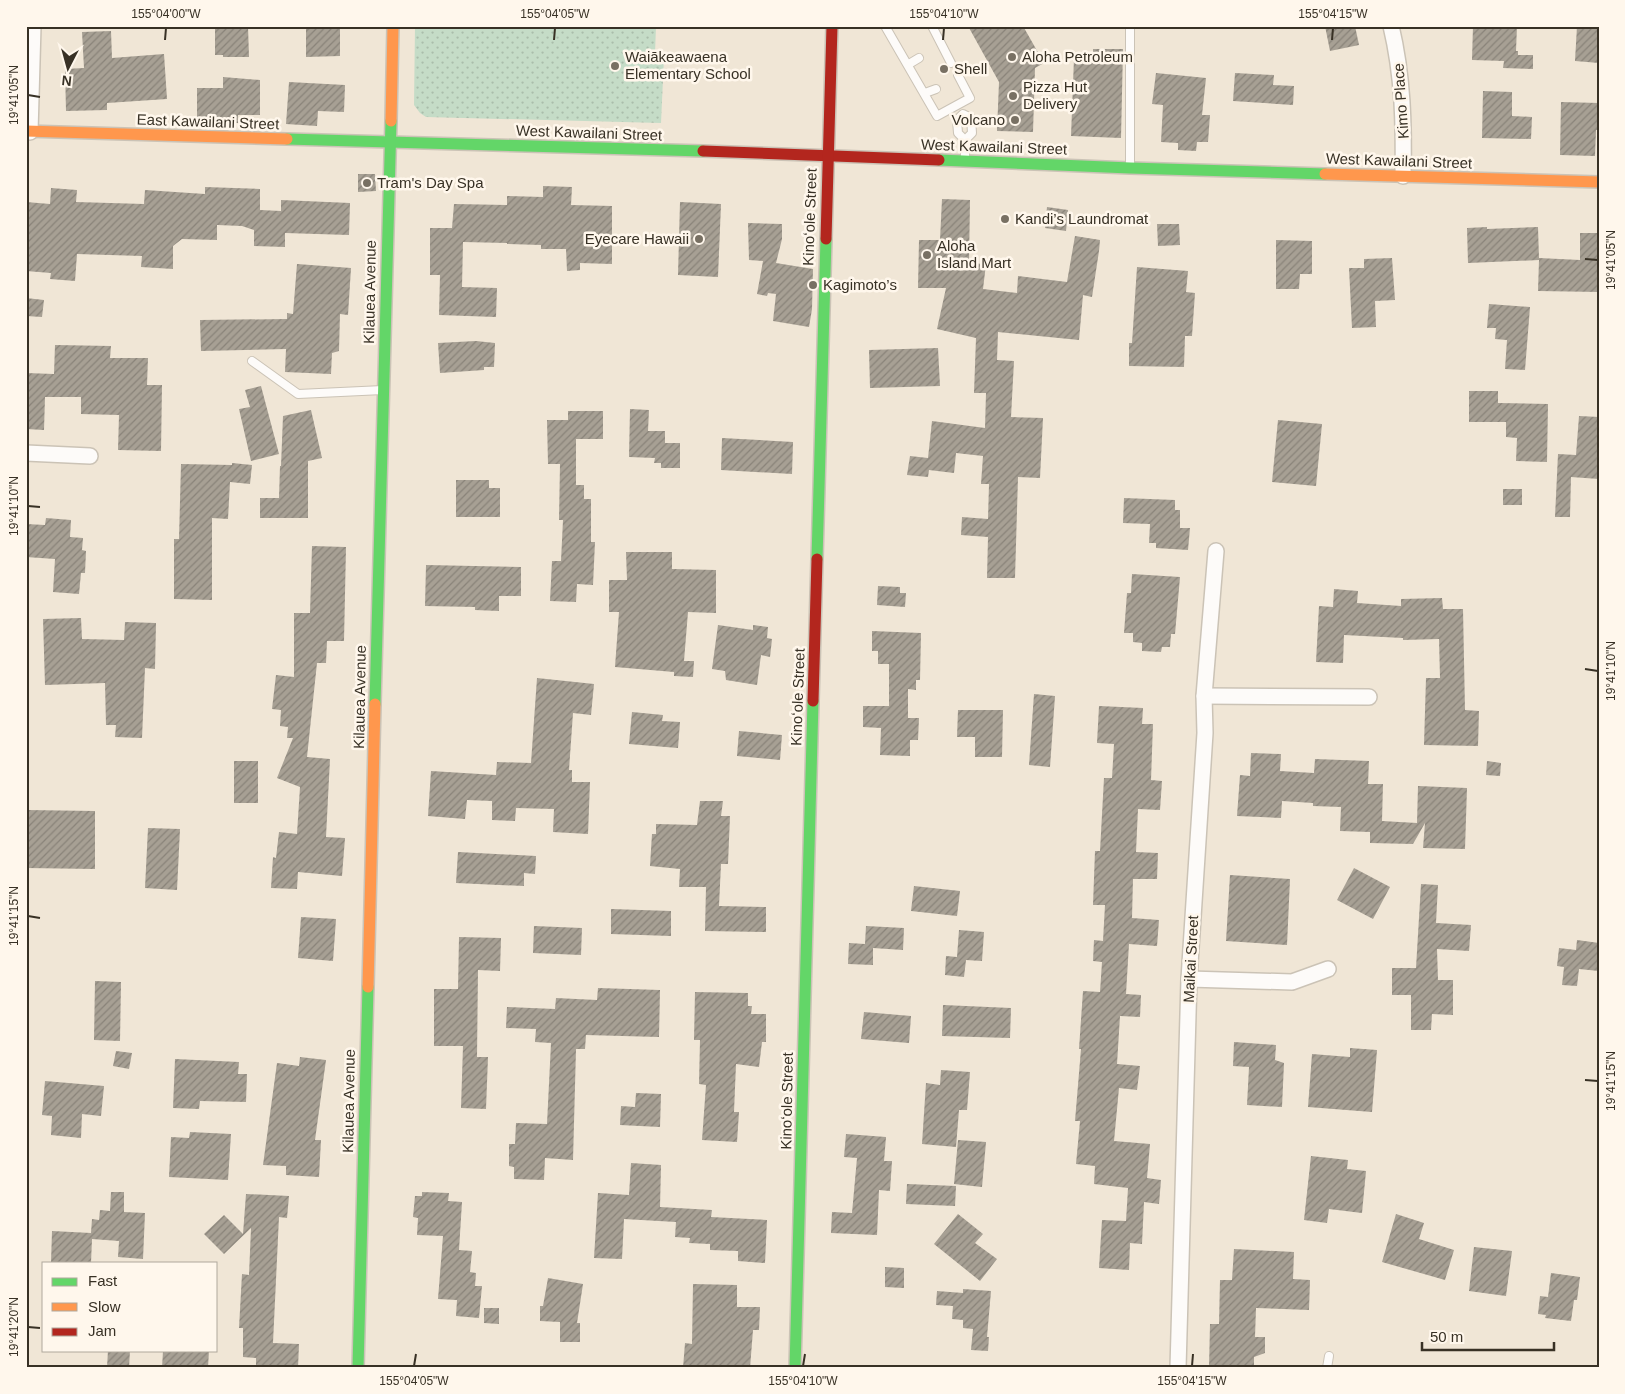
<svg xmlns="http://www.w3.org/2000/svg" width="1625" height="1394" font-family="Arial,sans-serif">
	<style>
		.park { fill: url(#park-dots) }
		.building { fill: url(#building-hatch) }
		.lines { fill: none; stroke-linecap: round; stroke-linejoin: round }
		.lane-casing { stroke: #cbc3b6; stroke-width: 10 }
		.street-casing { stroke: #cbc3b6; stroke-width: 18 }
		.fast-casing { stroke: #cbc3b6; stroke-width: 14 }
		.slow-casing { stroke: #cbc3b6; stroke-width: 14 }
		.jam-casing { stroke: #cbc3b6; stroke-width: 14 }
		.lane { stroke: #fdfbf9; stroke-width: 8 }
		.street { stroke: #fdfbf9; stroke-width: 15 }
		.fast { stroke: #63d668; stroke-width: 11 }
		.slow { stroke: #ff974d; stroke-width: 11 }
		.jam { stroke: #b3261e; stroke-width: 11 }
		.ticks { fill: none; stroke: #383125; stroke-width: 2 }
		.poi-dot { fill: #787063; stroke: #fff7ec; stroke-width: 2 }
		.labels { text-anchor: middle; stroke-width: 5; stroke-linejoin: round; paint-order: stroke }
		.poi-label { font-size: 15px; fill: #383125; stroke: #fff7ec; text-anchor: start }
		.street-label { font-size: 15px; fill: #383125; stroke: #fff7ec }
		.neatline { fill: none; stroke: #383125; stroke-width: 2 }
		.ticks-label { font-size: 12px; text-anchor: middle; fill: #383125 }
	</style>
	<defs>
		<pattern id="park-dots" width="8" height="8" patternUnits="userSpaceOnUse" patternTransform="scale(1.25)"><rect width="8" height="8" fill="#c5dcc7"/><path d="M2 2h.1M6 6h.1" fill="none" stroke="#aabdab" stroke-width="1.8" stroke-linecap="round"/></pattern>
		<pattern id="building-hatch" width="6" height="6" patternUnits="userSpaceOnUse" patternTransform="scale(1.25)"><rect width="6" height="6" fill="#a7a094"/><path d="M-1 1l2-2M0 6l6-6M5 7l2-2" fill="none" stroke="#898379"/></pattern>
	</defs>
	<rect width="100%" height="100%" fill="#f0e6d6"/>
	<!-- park -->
	<polygon class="park" points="415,26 656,26 655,54 664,57 661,123 426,117 420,113 414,105"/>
	<!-- building -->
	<g class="building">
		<polygon points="215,26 248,26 249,57 223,57 223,55 215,55"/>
		<polygon points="306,26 340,26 340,56 306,57"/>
		<polygon points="968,26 1023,26 1044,63 1035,68 1033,132 997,131 999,82"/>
		<polygon points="1325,26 1355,26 1359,45 1330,51"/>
		<polygon points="1473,26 1517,26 1516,51 1518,51 1518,55 1533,55 1533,69 1503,68 1504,61 1472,60"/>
		<polygon points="1577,26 1599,26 1599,63 1575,61"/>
		<polygon points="111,31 112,58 164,54 167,99 107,103 107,110 66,111 65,69 84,68 82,32"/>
		<polygon points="1093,49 1123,49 1121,138 1071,136 1074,58 1093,59"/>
		<polygon points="1156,73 1206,78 1202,115 1210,115 1208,142 1197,142 1196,151 1178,150 1178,143 1161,142 1163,105 1152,104"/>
		<polygon points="1235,73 1274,75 1273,85 1294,86 1293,105 1233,101"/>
		<polygon points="223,77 260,80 260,115 238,115 238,123 197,123 197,88 223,88"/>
		<polygon points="289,82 345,85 344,112 318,111 317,126 286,124"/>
		<polygon points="1483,91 1512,92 1512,116 1532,117 1531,139 1482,138"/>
		<polygon points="1561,102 1599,103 1599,130 1596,130 1595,156 1560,155"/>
		<polygon points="358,174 375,174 376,191 358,192"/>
		<polygon points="543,186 572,187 571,205 612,206 612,264 580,263 580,270 567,271 566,249 541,249 541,245 507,244 507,243 463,242 462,287 497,288 496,317 439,315 440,275 430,275 430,228 452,228 454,204 507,205 507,196 543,197"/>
		<polygon points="205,187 260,189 260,210 281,211 281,200 350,203 349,235 285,233 285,247 254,246 254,230 242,226 217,225 217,240 182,239 173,246 173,269 141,267 142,256 77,254 75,281 50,279 51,273 26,271 26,202 50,204 51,188 77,190 76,202 144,204 145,190 205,194"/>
		<polygon points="942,199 970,200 969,263 986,264 983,289 1017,293 1018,276 1067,282 1075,236 1100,240 1099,251 1092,297 1083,295 1079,340 998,332 997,360 1014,361 1011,417 1043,418 1040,478 1018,477 1015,578 987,578 988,537 961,535 962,517 988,519 989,484 981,484 983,456 956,453 954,473 929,470 928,477 907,475 910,456 928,458 932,421 985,428 986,393 974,393 976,338 937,329 946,288 918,288 919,240 940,240"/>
		<polygon points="680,202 721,204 718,277 678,275"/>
		<polygon points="1047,207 1068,210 1066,231 1045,228"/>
		<polygon points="748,223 782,224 782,239 776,263 813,269 812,309 809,327 773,321 776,294 768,293 767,296 757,294 763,261 749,260"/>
		<polygon points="1157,224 1179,224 1180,245 1158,246"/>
		<polygon points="1487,227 1487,229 1538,227 1539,258 1580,260 1580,233 1599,233 1599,292 1538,291 1539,260 1468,263 1467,228"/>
		<polygon points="1276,240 1312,241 1312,274 1300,274 1299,289 1276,289"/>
		<polygon points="1392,258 1395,300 1375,301 1376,327 1352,328 1349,268 1364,268 1364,259"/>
		<polygon points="297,264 351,268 348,315 340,314 339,351 332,353 331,374 285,372 286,349 201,351 200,320 287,319 287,313 293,314"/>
		<polygon points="1137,267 1188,271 1186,292 1195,293 1192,336 1185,336 1184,367 1129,366 1129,343 1132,343"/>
		<polygon points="26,298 44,300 42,317 26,316"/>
		<polygon points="1489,304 1530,307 1525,370 1505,369 1507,340 1495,339 1496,328 1487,328"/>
		<polygon points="476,341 495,343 494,367 484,367 484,370 440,373 438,343"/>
		<polygon points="55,345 111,346 110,358 148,358 147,385 162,385 161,451 118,450 119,415 81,414 81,397 45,397 44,430 26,429 26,373 54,374"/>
		<polygon points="938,348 940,386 870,388 869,350"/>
		<polygon points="261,386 279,454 251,461 239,409 250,407 245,390"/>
		<polygon points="1469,391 1498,391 1498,403 1548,404 1547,462 1516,461 1517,438 1506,437 1506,422 1469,422"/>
		<polygon points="630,409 649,410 648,431 665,431 665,443 680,443 680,468 661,468 661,463 654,463 655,458 629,457"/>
		<polygon points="311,410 322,458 308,461 308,518 260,518 260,498 279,498 280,466 281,466 283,416"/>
		<polygon points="568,411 603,411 603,439 576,439 576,485 584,485 584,499 591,499 591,542 595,542 593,585 577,584 576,602 550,601 552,561 561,561 563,520 559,520 560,464 548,464 547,420 568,420"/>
		<polygon points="1579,416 1599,417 1599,479 1571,477 1570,517 1555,517 1558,454 1576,455"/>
		<polygon points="1278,420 1322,424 1316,486 1272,482"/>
		<polygon points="722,438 793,442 792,474 721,470"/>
		<polygon points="232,463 252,465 250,484 230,482 228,519 212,518 212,600 174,599 174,539 179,539 181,464 232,465"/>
		<polygon points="456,480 489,480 489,488 500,488 500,517 456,517"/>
		<rect x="1503" y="489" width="19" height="16"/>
		<polygon points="1124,498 1175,500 1175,510 1180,510 1180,528 1190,528 1188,550 1156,548 1156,543 1149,543 1150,524 1123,523"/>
		<polygon points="46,518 71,520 70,537 83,538 82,550 86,551 85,573 81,573 79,594 53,592 55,559 26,557 26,524 45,525"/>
		<polygon points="312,546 346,547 344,641 327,641 326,663 317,663 307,757 330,759 326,837 345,838 342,876 298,872 297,889 271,888 273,857 276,858 279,832 297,834 300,787 277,778 293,738 287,738 288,727 280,726 281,710 272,709 276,675 294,677 294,613 310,613"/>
		<polygon points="626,552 672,552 672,569 716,570 716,613 688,612 684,661 694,661 693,677 674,676 674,672 615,667 619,612 609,612 609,580 627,580"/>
		<polygon points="426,565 521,567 521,596 499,596 499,611 475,610 475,607 425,606"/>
		<polygon points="1132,574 1180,577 1175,634 1171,634 1170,647 1162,647 1161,652 1142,651 1142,643 1133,642 1133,633 1124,633 1127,593 1131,593"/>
		<polygon points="878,586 900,587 900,593 906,593 905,607 877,605"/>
		<polygon points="1334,589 1358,591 1357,603 1401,606 1401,599 1442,598 1443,609 1463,609 1465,710 1479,711 1478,746 1424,745 1426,678 1440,678 1439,639 1403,640 1403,638 1344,635 1343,663 1316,662 1319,606 1333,607"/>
		<polygon points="81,618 82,639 124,640 125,622 156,623 155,669 145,668 142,738 115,737 116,725 106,725 105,683 45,685 43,619"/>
		<polygon points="718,625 753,630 753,625 768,627 767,638 772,639 770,657 761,655 757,685 726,680 725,671 712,669"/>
		<polygon points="872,631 921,633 920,680 916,680 916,690 908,689 908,718 919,718 918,740 910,740 910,756 880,755 881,728 863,727 863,706 889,706 889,664 878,664 878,651 872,651"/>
		<polygon points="537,678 594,684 591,715 573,713 569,770 572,770 572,782 590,782 588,834 553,832 554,809 516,808 515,821 492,820 492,801 467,800 465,819 428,816 431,771 496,775 497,762 531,763"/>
		<polygon points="1034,694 1055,696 1050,767 1029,765"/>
		<polygon points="1099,706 1143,708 1142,724 1153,724 1151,780 1162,781 1160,810 1138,809 1136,852 1158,853 1157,879 1133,879 1132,918 1159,920 1157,946 1129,944 1126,994 1141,995 1140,1017 1120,1016 1117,1064 1140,1066 1137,1090 1119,1088 1114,1141 1150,1144 1147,1178 1161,1180 1159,1204 1144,1202 1142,1244 1130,1243 1129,1270 1099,1268 1102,1220 1126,1221 1128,1188 1094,1184 1095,1166 1076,1164 1080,1121 1075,1121 1081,1049 1079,1049 1083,991 1100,992 1102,962 1093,961 1094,940 1103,941 1105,905 1093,905 1095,851 1100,851 1104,778 1112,778 1114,744 1097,743"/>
		<polygon points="958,710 1003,710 1002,757 975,757 975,737 957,737"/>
		<polygon points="632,712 663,715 662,721 680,722 678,748 629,744"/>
		<polygon points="739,731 782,735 780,760 737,756"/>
		<polygon points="1251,753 1281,754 1280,771 1314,773 1315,759 1369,761 1368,784 1383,784 1382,821 1417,823 1418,786 1467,788 1465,849 1423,848 1425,823 1413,844 1370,843 1370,832 1340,831 1341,807 1313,806 1313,803 1282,801 1281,818 1237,816 1240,775 1250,776"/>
		<rect x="234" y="761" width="24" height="42"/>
		<polygon points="1487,761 1501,763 1500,776 1486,775"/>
		<polygon points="700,801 723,801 721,816 730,816 728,864 721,864 719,906 766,907 766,932 705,931 706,887 679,887 680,869 650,866 652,834 656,834 656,824 697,825"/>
		<polygon points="26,810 95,811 95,869 26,868"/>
		<polygon points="148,828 180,829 177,890 145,888"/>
		<polygon points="458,852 536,856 535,874 524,873 524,886 456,883"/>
		<polygon points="1354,868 1390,887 1373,919 1337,900"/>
		<polygon points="1230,875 1290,879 1287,945 1226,941"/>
		<polygon points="1421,884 1438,885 1436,923 1471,925 1469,951 1437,949 1438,980 1453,980 1453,1015 1432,1014 1431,1030 1411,1030 1411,995 1392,995 1392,968 1416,968"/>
		<polygon points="914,886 960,891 957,916 911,911"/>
		<polygon points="611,909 671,911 671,936 611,934"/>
		<polygon points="301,917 336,919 333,961 298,958"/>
		<polygon points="534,926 582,928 581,955 533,953"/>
		<polygon points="866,926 904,928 903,950 873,948 873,965 848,964 849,943 865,944"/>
		<polygon points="959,930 984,932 982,961 966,960 964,977 945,975 946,956 957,957"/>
		<polygon points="459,937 501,938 500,971 478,970 477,1057 488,1057 486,1109 461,1108 463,1046 434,1046 434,989 458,989"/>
		<polygon points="1577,940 1599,943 1599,971 1579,969 1577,986 1562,985 1564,967 1557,966 1559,948 1576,950"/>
		<polygon points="95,981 121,982 120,1041 94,1040"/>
		<polygon points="598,988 660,990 659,1037 586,1035 585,1049 576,1049 573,1160 545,1158 544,1180 514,1179 514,1167 509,1166 509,1144 515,1144 516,1123 547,1124 551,1043 535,1042 536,1029 506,1028 507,1007 555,1009 556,998 597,1000"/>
		<polygon points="695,992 748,993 748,1006 752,1006 751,1014 766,1014 766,1042 762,1042 759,1067 736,1064 734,1112 739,1112 737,1142 702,1140 706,1085 699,1084 700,1040 694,1040"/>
		<polygon points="943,1005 1011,1008 1010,1038 942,1036"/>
		<polygon points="864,1012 911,1016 909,1043 861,1039"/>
		<polygon points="1234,1042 1276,1045 1275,1060 1284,1063 1282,1107 1247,1105 1249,1067 1233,1066"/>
		<polygon points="1350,1048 1377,1050 1372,1112 1308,1107 1312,1054 1350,1057"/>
		<polygon points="116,1051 132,1053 129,1069 113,1066"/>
		<polygon points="300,1057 326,1060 315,1140 321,1140 319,1177 286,1175 286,1166 263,1165 277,1063 299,1066"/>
		<polygon points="175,1059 239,1062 238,1074 247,1074 246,1102 200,1101 199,1109 173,1108"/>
		<polygon points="941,1070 970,1072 967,1110 959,1110 956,1147 922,1144 926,1083 940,1085"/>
		<polygon points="45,1081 104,1086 101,1116 82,1114 81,1138 51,1135 52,1116 42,1115"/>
		<polygon points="636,1093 661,1094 660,1127 620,1125 621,1106 635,1107"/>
		<polygon points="190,1132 231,1134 228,1180 169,1177 171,1137 189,1138"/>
		<polygon points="846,1134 886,1137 884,1161 892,1161 890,1191 879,1190 877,1235 831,1233 832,1212 852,1213 857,1158 844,1157"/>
		<polygon points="958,1140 986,1142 982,1187 954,1184"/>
		<polygon points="1311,1156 1348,1160 1347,1169 1366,1171 1362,1213 1329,1209 1327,1223 1304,1220"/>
		<polygon points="631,1163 661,1165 660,1207 712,1210 711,1217 767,1220 765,1263 738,1261 738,1251 710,1250 710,1244 689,1243 690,1238 675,1237 676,1222 624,1219 622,1259 594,1258 598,1193 629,1195"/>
		<polygon points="907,1184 956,1186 955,1206 906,1204"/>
		<polygon points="111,1192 124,1192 124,1212 145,1213 143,1259 118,1257 119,1241 92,1239 91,1263 51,1263 52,1231 91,1233 92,1219 99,1220 100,1210 110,1211"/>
		<polygon points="422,1192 449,1193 448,1201 462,1202 459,1250 472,1251 470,1272 476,1273 475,1286 482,1286 479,1318 456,1316 457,1300 438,1299 443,1236 417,1235 418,1218 413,1217 415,1196 422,1196"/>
		<polygon points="246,1194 289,1196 287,1218 279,1217 273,1343 299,1344 298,1368 256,1368 256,1358 243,1357 243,1328 239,1328 242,1274 249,1275 251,1228 224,1254 204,1234 224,1215 243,1234"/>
		<polygon points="958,1214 983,1234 975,1243 997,1259 980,1281 934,1244"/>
		<polygon points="1396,1214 1424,1223 1419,1239 1454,1250 1445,1280 1382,1262"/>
		<polygon points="1474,1247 1512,1251 1506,1296 1469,1291"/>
		<polygon points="1234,1249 1294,1252 1293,1279 1310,1280 1309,1310 1256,1308 1255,1337 1265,1337 1265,1353 1254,1357 1254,1368 1209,1368 1210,1324 1219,1324 1220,1280 1232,1280"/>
		<polygon points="885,1267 904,1268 904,1288 885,1287"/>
		<polygon points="1551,1273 1580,1277 1577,1300 1574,1300 1571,1321 1545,1318 1546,1315 1538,1314 1540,1296 1548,1297"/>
		<polygon points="548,1278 583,1284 577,1323 580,1323 580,1342 560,1342 560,1322 540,1321 540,1306 543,1306"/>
		<polygon points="693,1284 737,1285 737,1307 760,1307 759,1330 753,1330 750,1368 683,1368 685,1343 692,1344"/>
		<polygon points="963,1289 991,1291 987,1337 989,1337 988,1351 971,1350 973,1329 963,1328 963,1320 952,1319 953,1306 936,1305 937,1291 963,1293"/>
		<polygon points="484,1308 499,1308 499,1324 484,1323"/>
		<polygon points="108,1350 130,1350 129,1368 107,1368"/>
		<polygon points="177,1350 209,1350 208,1368 162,1368 163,1351 177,1352"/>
	</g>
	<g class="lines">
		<!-- lane casing -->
		<g class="lane-casing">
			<g id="lane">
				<polyline points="885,26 937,116 970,98 958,75"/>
				<polyline points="932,26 951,63"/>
				<polyline points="909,64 919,58"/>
				<polyline points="925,93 936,89"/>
				<polyline points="965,140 972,133 971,118 963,114 957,120 958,133 965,140 965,158"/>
				<polyline points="1130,166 1130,26"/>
				<polyline points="252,361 298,394 383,390"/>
				<polyline points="1327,1368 1329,1356"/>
			</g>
		</g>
		<!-- street casing -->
		<g class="street-casing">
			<g id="street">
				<path d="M1391,26c12,50 13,99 12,150"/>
				<polyline points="30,132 33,26"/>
				<polyline points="26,453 90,456"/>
				<polyline points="1204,696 1369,697"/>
				<polyline points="1189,979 1292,982 1328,969"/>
				<polyline points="1178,1368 1189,979 1205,733 1204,696 1216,551"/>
			</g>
		</g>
		<!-- fast casing -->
		<g class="fast-casing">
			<g id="fast">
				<polyline points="287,139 703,151"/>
				<polyline points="939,160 1130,168 1325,174"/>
				<polyline points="817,559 826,239"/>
				<polyline points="375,704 391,121"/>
				<polyline points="358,1368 368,987"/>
				<polyline points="795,1368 813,701"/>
			</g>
		</g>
		<!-- slow casing -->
		<g class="slow-casing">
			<g id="slow">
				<polyline points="391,121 393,26"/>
				<polyline points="26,131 287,139"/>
				<polyline points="1325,174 1599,182"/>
				<polyline points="368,987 375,704"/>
			</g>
		</g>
		<!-- jam casing -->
		<g class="jam-casing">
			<g id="jam">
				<polyline points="703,151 939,160"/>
				<polyline points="826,239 832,26"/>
				<polyline points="813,701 817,559"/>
			</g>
		</g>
		<!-- lane -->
		<use href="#lane" class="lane"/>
		<!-- street -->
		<use href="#street" class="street"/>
		<!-- fast -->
		<use href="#fast" class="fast"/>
		<!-- slow -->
		<use href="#slow" class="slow"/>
		<!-- jam -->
		<use href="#jam" class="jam"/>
	</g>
	<!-- ticks -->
	<path class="ticks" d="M165,40l1,-12M554,40l1,-12M943,40l1,-12M1332,40l1,-12M28,95l12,2M1585,259l13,1M28,506l12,1M1585,669l13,2M28,916l12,2M1585,1080l13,1M28,1327l12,1M414,1366l2,-12M803,1366l2,-12M1192,1366l1,-12"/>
	<!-- markers -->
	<g class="poi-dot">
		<circle cx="1012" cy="57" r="5"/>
		<circle cx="615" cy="66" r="5"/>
		<circle cx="944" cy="69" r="5"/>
		<circle cx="1013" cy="96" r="5"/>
		<circle cx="1015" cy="120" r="5"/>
		<circle cx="367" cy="183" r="5"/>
		<circle cx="1005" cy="219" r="5"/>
		<circle cx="699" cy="239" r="5"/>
		<circle cx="927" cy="255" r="5"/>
		<circle cx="813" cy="285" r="5"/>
	</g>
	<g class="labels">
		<!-- poi labels -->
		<g class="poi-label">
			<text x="625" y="62">Waiākeawaena<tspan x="625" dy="17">Elementary School</tspan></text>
			<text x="1022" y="62">Aloha Petroleum</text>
			<text x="954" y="74">Shell</text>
			<text x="1023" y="92">Pizza Hut<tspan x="1023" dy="17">Delivery</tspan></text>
			<text x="1005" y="125" text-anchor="end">Volcano</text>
			<text x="377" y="188">Tram's Day Spa</text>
			<text x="1015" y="224">Kandi’s Laundromat</text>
			<text x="689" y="244" text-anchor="end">Eyecare Hawaii</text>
			<text x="937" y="251">Aloha<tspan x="937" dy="17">Island Mart</tspan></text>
			<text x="823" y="290">Kagimoto’s</text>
		</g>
		<!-- street labels -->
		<g class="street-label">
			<text transform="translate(1401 101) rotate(-94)" y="5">Kimo Place</text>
			<text transform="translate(208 122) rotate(2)" y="5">East Kawailani Street</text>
			<text transform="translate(589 133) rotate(2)" y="5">West Kawailani Street</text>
			<text transform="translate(994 147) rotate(2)" y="5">West Kawailani Street</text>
			<text transform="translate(1399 161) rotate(2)" y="5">West Kawailani Street</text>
			<text transform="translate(810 217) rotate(-88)" y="5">Kinoʻole Street</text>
			<text transform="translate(370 292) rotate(-89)" y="5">Kilauea Avenue</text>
			<text transform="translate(360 697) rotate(-89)" y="5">Kilauea Avenue</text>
			<text transform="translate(798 697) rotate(-88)" y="5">Kinoʻole Street</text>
			<text transform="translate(1191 959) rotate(-87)" y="5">Maikai Street</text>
			<text transform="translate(349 1101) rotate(-89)" y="5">Kilauea Avenue</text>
			<text transform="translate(787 1101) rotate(-89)" y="5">Kinoʻole Street</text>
		</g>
	</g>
	<!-- border -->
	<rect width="1625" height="1394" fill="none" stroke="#fff7ec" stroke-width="55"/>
	<!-- legend -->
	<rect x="42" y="1262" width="175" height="90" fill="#fff7ec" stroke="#afa89c"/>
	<rect x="52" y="1278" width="25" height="8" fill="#63d668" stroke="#afa89c"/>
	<text x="88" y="1286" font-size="15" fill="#383125">Fast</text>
	<rect x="52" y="1303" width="25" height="8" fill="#ff974d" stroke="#afa89c"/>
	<text x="88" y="1312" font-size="15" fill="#383125">Slow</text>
	<rect x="52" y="1328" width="25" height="8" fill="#b3261e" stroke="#afa89c"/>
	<text x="88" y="1336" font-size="15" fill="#383125">Jam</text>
	<!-- north arrow -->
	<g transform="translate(68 68) rotate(186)" stroke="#fff7ec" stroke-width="4" paint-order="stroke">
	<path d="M0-4L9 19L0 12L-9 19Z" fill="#383125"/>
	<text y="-8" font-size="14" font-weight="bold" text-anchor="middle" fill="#383125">N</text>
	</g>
	<!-- scale -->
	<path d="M1422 1342v8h132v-8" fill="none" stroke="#383125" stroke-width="2.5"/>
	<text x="1430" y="1342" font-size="15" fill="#383125" stroke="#fff7ec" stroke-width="4" paint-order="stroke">50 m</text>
	<rect x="28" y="28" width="1570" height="1338" class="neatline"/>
	<g class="ticks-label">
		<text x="166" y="18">155°04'00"W</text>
		<text x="555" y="18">155°04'05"W</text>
		<text x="944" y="18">155°04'10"W</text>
		<text x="1333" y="18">155°04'15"W</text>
		<text transform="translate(14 95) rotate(-90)" y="4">19°41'05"N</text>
		<text transform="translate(1611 260) rotate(-90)" y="4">19°41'05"N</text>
		<text transform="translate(14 506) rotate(-90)" y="4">19°41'10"N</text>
		<text transform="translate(1611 671) rotate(-90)" y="4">19°41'10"N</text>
		<text transform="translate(14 916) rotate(-90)" y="4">19°41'15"N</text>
		<text transform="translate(1611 1081) rotate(-90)" y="4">19°41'15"N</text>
		<text transform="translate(14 1327) rotate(-90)" y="4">19°41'20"N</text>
		<text x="414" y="1385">155°04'05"W</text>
		<text x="803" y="1385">155°04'10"W</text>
		<text x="1192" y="1385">155°04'15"W</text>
	</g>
</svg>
